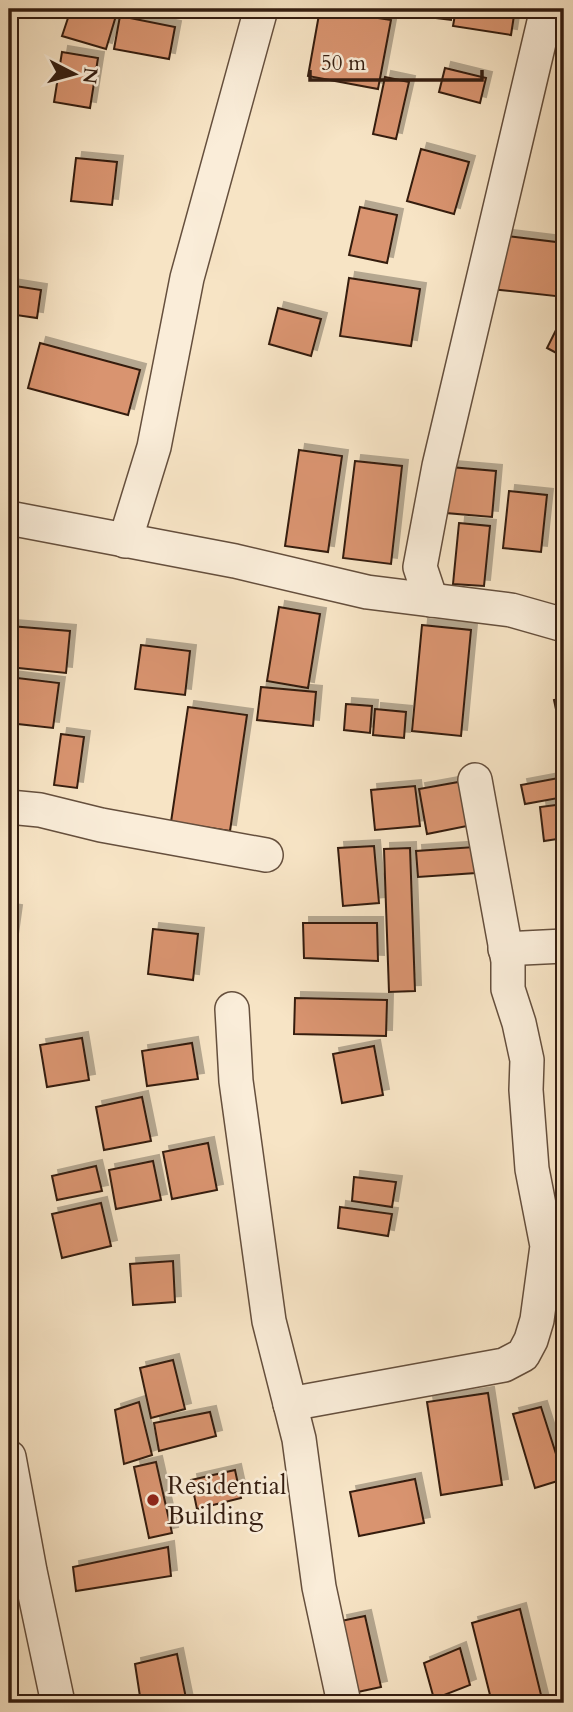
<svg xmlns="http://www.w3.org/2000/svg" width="573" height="1712" font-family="Cardo,serif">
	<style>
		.building { fill: #d9946f; stroke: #341d10; stroke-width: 2; filter: url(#shadow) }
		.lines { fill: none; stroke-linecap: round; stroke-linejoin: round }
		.minor-casing { stroke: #654f3d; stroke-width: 36 }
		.minor { stroke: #faedd9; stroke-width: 33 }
		.poi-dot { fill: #8f2418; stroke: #faedd9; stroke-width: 2.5 }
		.labels { text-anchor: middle; stroke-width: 5; stroke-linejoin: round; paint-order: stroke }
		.poi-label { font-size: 26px; fill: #341d10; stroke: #faedd9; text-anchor: start }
	</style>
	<defs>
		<filter id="shadow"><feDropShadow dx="6" dy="-6" stdDeviation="0" flood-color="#0004"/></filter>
	</defs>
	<rect width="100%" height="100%" fill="#f7e4c5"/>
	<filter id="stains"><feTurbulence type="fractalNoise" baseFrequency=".00286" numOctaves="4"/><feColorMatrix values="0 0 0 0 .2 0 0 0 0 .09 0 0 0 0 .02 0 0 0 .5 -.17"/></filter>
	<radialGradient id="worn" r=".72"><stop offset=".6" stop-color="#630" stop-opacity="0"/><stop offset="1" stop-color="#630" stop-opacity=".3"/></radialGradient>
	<!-- building -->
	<g class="building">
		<polygon points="71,9 118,9 106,49 62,36"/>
		<polygon points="320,9 391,20 378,89 308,76"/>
		<polygon points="404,9 452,9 451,20 404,14"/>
		<polygon points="456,9 515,9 511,35 453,26"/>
		<polygon points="120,16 175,27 169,59 114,49"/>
		<polygon points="62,52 98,58 90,108 54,102"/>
		<polygon points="445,68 486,78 480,103 439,92"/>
		<polygon points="385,77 409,82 396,139 373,134"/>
		<polygon points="421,149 469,162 454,214 407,201"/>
		<polygon points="76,158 117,162 112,205 71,201"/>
		<polygon points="360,207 397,215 387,263 349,255"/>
		<polygon points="498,235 564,243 564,297 491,289"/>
		<polygon points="349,278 420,289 411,346 340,336"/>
		<polygon points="9,285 41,290 37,318 9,314"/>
		<polygon points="278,308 321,319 311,356 269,344"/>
		<polygon points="564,314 564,357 547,348"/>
		<polygon points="40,343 140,370 128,415 28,388"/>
		<polygon points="299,450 342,456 328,552 285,546"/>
		<polygon points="355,461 402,466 391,564 343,558"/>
		<polygon points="450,467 496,471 492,517 446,513"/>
		<polygon points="509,491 547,495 541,552 503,548"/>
		<polygon points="459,523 490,526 484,586 453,584"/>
		<polygon points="279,607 320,614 308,688 267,681"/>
		<polygon points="422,625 471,630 461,736 412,731"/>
		<polygon points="10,626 70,631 66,673 9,667"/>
		<polygon points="141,645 190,651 185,695 135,689"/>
		<polygon points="9,677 59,683 53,728 9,723"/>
		<polygon points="261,687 316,692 313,726 257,720"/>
		<polygon points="564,698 564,732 561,733 554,700"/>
		<polygon points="346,704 372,706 370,733 344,730"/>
		<polygon points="188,707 247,715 230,831 171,822"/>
		<polygon points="375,709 406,712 404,738 373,735"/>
		<polygon points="61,734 84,737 77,788 54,785"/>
		<polygon points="564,777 564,797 525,804 521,785"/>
		<polygon points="464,781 472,825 427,834 419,789"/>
		<polygon points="415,786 420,826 375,830 371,790"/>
		<polygon points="564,804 564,838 544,841 540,807"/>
		<polygon points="374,846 379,903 343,906 338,848"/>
		<polygon points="475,847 476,873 418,877 416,851"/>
		<polygon points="410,848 415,991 389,992 384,849"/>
		<polygon points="9,910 16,911 11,947 9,947"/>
		<polygon points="303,923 377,923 378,961 304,958"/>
		<polygon points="153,929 198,934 193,980 148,974"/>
		<polygon points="295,998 387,1000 386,1036 294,1034"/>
		<polygon points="82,1038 89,1080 47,1087 40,1045"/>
		<polygon points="192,1043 198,1079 147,1086 142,1051"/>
		<polygon points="374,1046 383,1095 342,1103 333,1054"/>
		<polygon points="142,1097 151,1141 104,1150 96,1107"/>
		<polygon points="208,1143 217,1190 172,1199 163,1152"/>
		<polygon points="153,1161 161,1200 116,1209 109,1170"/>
		<polygon points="96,1166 102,1191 57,1200 52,1176"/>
		<polygon points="354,1177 396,1182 392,1207 352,1201"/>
		<polygon points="101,1203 111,1246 62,1258 52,1214"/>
		<polygon points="340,1207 392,1214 388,1236 338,1228"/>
		<polygon points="173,1261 175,1302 133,1305 130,1264"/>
		<polygon points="173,1360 185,1409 151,1418 140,1368"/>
		<polygon points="488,1393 502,1485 441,1495 427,1402"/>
		<polygon points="139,1402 152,1455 124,1464 115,1410"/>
		<polygon points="541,1407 564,1479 535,1488 513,1414"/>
		<polygon points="210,1412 216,1436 159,1451 154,1423"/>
		<polygon points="156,1462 172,1533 149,1538 134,1467"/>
		<polygon points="235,1470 241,1498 197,1509 191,1480"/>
		<polygon points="415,1479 424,1523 359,1536 350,1492"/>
		<polygon points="168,1547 171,1576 76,1591 73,1567"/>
		<polygon points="520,1609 543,1703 492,1703 472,1623"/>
		<polygon points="365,1616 381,1687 353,1693 341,1621"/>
		<polygon points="460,1648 470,1685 434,1699 424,1663"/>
		<polygon points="177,1654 187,1703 141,1703 135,1664"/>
	</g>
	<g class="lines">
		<!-- minor casing -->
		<g class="minor-casing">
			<g id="minor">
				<polyline points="9,518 235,561 367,592 511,610 564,625"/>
				<polyline points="125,541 154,447 187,278 261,9"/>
				<polyline points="431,600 420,567 439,466 547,9"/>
				<polyline points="9,807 40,810 101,825 266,855"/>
				<polyline points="505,949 564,946"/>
				<polyline points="232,1009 236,1081 269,1321 299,1439 319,1587 344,1703"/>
				<polyline points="290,1404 504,1365 523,1355 531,1340 537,1320 547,1246 532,1169 526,1090 527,1060 519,1023 508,989 508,961 475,780"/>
				<polyline points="9,1457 30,1571 58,1703"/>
			</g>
		</g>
		<!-- minor -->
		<use href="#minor" class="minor"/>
	</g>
	<!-- markers -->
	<circle class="poi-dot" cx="153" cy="1500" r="7"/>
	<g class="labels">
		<!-- poi labels -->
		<g class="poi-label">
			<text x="167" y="1494">Residential<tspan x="167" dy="30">Building</tspan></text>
		</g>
	</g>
	<!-- margin -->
	<rect width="573" height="1712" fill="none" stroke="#f7e4c5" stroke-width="35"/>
	<rect x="10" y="10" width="552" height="1691" fill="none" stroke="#341d10" stroke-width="3.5"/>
	<rect x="18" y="18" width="538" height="1677" fill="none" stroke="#341d10" stroke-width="2"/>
	<!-- north arrow -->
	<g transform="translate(74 74) rotate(96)" stroke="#faedd9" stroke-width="5" paint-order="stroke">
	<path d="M0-5L12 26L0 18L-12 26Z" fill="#341d10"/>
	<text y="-10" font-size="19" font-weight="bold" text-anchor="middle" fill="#341d10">N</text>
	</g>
	<!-- scale -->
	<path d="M310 70v10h172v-10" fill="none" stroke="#341d10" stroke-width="3.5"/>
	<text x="321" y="70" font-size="21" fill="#341d10" stroke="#faedd9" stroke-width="5" paint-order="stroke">50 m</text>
	<rect width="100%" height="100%" filter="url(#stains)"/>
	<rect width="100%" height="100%" fill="url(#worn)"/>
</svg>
